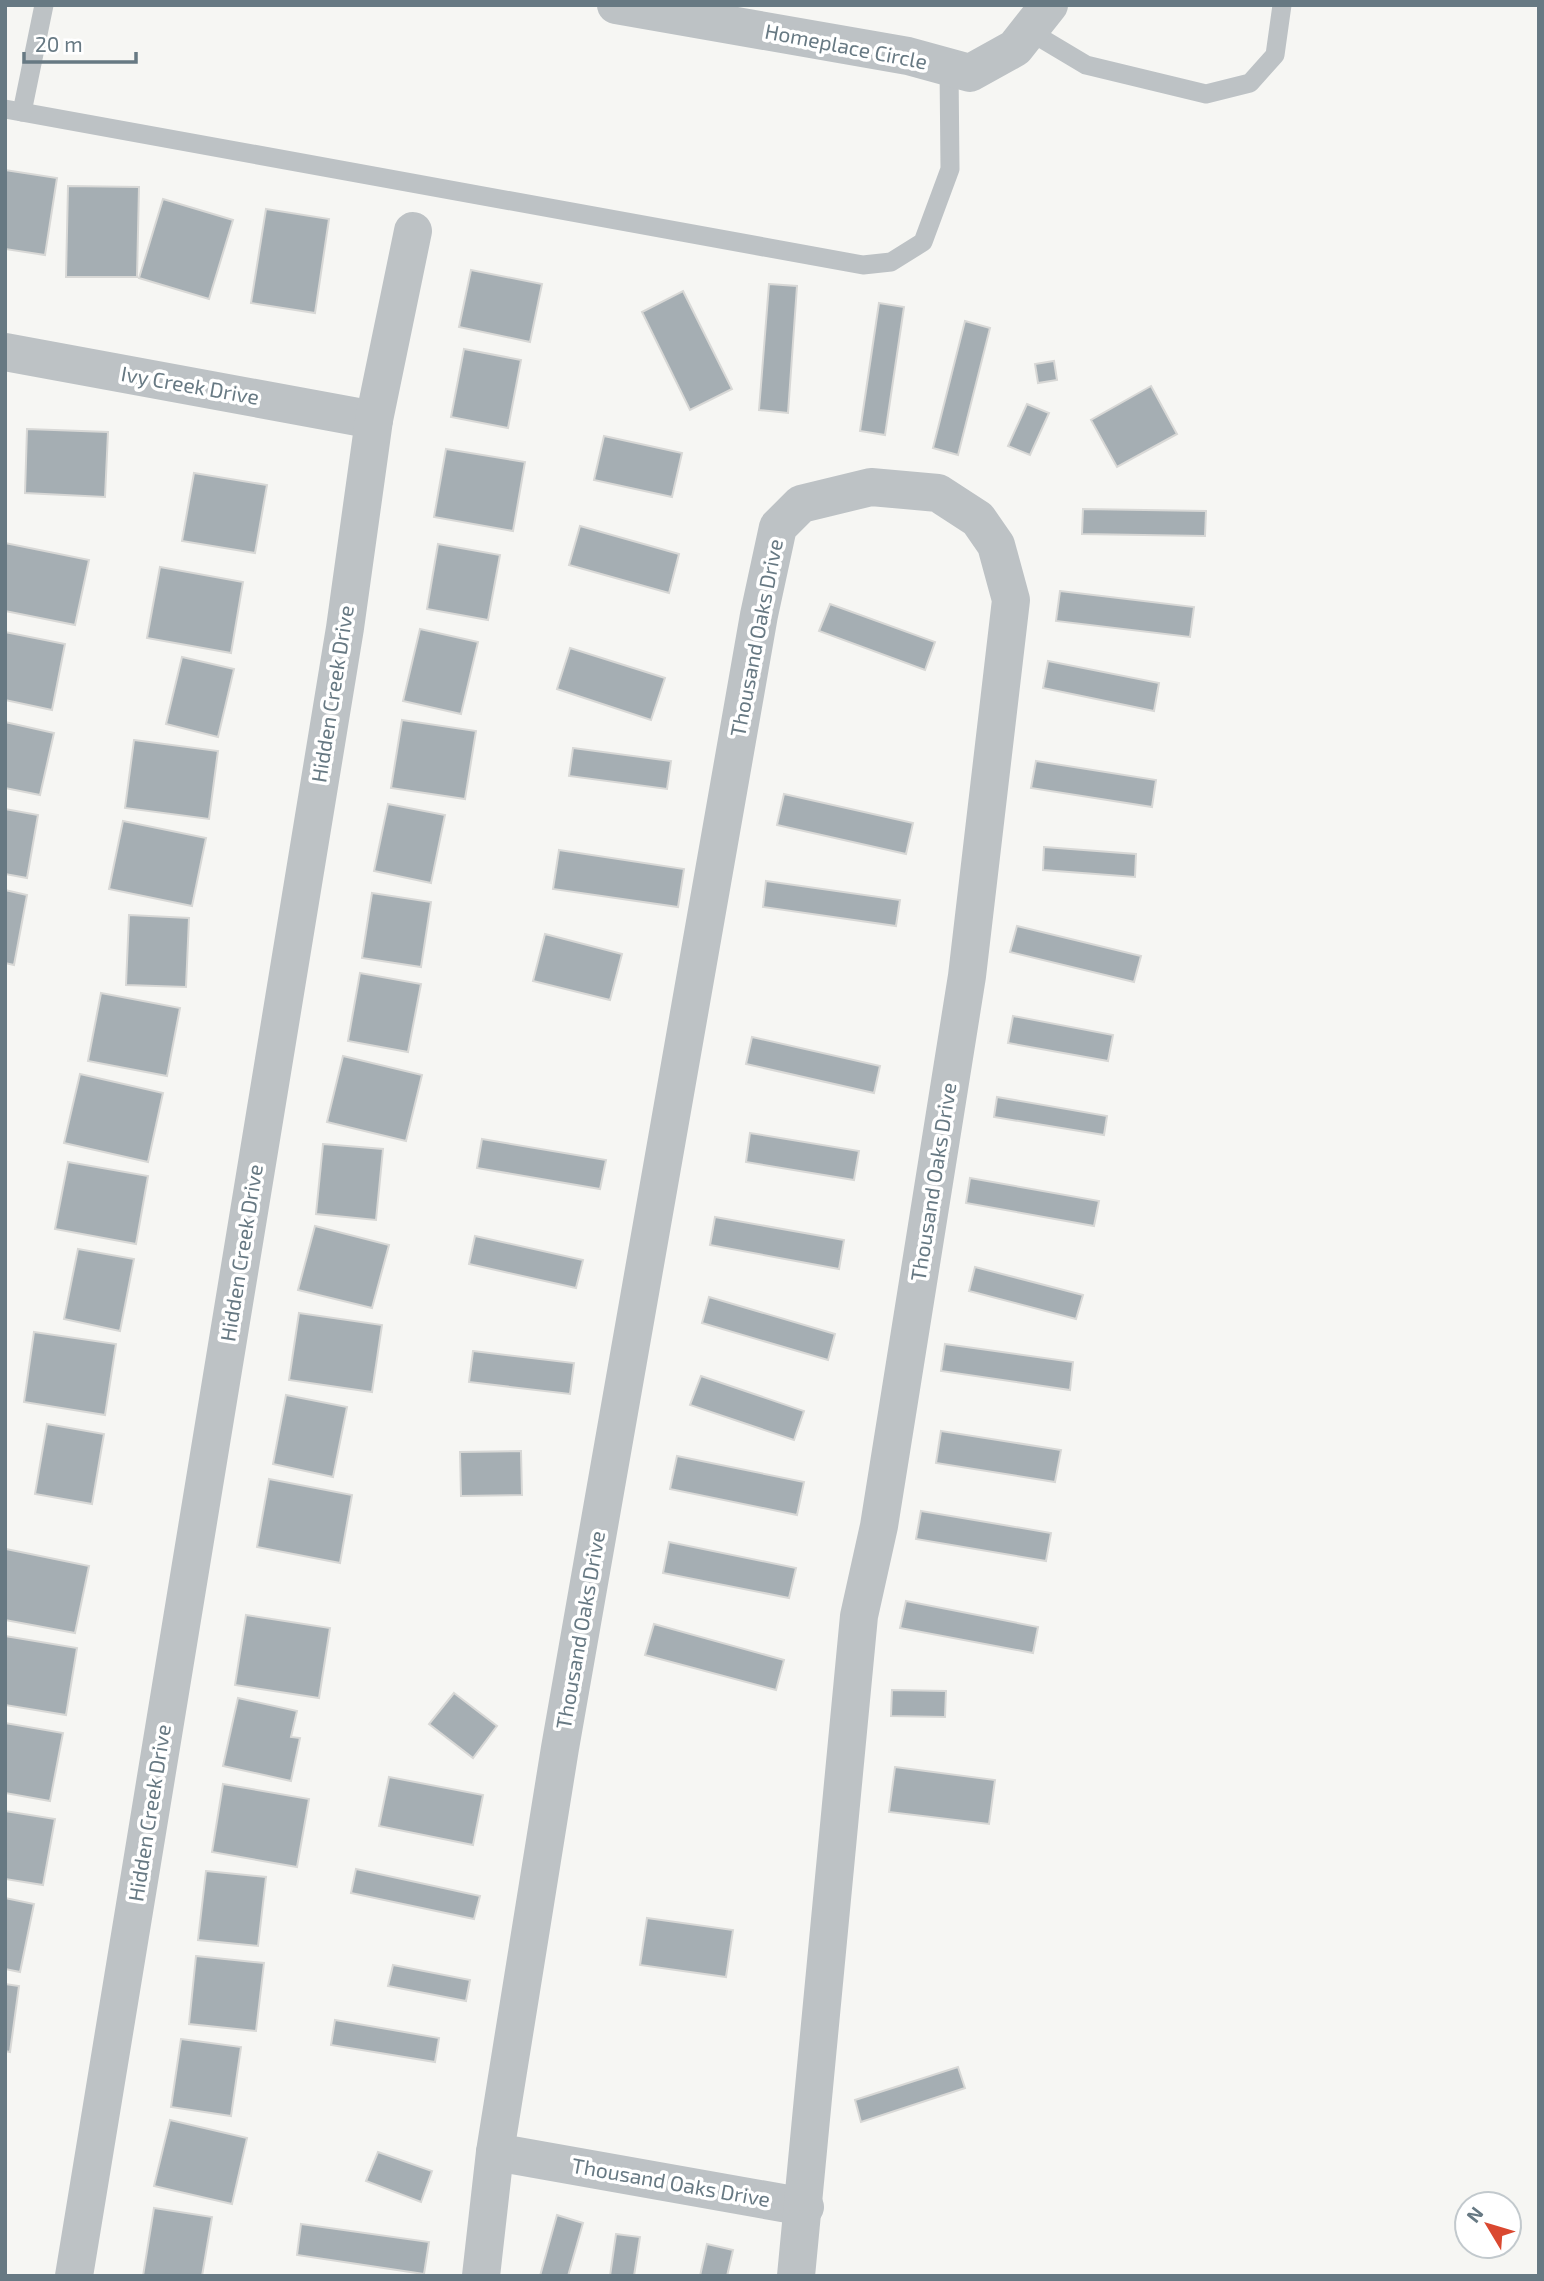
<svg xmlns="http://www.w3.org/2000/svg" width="1544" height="2281" font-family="'Exo 2',sans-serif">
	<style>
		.building { fill: #a5aeb3; stroke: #d8d8d6; stroke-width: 2 }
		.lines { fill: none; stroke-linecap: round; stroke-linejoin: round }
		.lane { stroke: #bdc2c5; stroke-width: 19 }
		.street { stroke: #bdc2c5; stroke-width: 38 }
		.labels { text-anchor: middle; stroke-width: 7; stroke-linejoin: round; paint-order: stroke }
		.street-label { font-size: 21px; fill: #677983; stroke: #fff }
	</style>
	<rect width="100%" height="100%" fill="#f6f6f3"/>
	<!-- building -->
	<g class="building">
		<polygon points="5,170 57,178 45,255 5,249"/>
		<polygon points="68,186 139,187 137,277 66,277"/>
		<polygon points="163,199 233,220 209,299 139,278"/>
		<polygon points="266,209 329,219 315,313 251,303"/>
		<polygon points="471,270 542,284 530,342 459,327"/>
		<polygon points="769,284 797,286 788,413 759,410"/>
		<polygon points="683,291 732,389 690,410 642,312"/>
		<polygon points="879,303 904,307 885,435 860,431"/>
		<polygon points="965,321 990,328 958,455 933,448"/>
		<polygon points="464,349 521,360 508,428 451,417"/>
		<polygon points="1054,361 1057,380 1038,383 1035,364"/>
		<polygon points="1151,386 1177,434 1117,467 1091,420"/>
		<polygon points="1027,404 1049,413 1030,455 1008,446"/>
		<polygon points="27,429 108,432 105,497 25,493"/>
		<polygon points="604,436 682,453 672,497 594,480"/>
		<polygon points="446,449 525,462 513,531 434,517"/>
		<polygon points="194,473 267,485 255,553 182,541"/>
		<polygon points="1083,509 1206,511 1205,536 1082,534"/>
		<polygon points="580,526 679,554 669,593 569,565"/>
		<polygon points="5,543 89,560 75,625 5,611"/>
		<polygon points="438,544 500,555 488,620 427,609"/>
		<polygon points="160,567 243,582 231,653 147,638"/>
		<polygon points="1060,591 1194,607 1190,637 1056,621"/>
		<polygon points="830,604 935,642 925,670 819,631"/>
		<polygon points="420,629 478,642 461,714 403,701"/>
		<polygon points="5,632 65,644 52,710 5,700"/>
		<polygon points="570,648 665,678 651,720 557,689"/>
		<polygon points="182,657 234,669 218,737 166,724"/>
		<polygon points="1048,661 1159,683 1154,711 1043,688"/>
		<polygon points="402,720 476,731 465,799 391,788"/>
		<polygon points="5,722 54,733 40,795 5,788"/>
		<polygon points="134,740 218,751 209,819 125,808"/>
		<polygon points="573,748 671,761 667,789 569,776"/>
		<polygon points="1036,761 1156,780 1152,807 1031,788"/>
		<polygon points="784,794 913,823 906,854 777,825"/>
		<polygon points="388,804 445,815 431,883 374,871"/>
		<polygon points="5,809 38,815 27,878 5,874"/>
		<polygon points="123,821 206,838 192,906 109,889"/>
		<polygon points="1044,847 1136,854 1135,877 1043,870"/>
		<polygon points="559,850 684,869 678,907 553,889"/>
		<polygon points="766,881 900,900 896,926 763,907"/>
		<polygon points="5,890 27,895 14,965 5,963"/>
		<polygon points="372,893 431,902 421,967 362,958"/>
		<polygon points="129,915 189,918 186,987 126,985"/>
		<polygon points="1017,926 1141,956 1134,982 1010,952"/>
		<polygon points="545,934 622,954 610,1000 533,981"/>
		<polygon points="360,973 421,984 408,1052 348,1041"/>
		<polygon points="101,993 180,1008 167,1076 88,1061"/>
		<polygon points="1013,1016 1113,1035 1108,1061 1008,1043"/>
		<polygon points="752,1037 880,1066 874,1093 746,1064"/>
		<polygon points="343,1056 422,1075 406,1141 327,1122"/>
		<polygon points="80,1074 163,1093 148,1162 64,1143"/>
		<polygon points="997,1097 1107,1116 1104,1135 994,1117"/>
		<polygon points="750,1133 859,1151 854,1180 746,1162"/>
		<polygon points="482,1139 606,1160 600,1189 477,1168"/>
		<polygon points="323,1144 383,1149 376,1220 316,1214"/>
		<polygon points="68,1162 148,1176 136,1244 55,1229"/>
		<polygon points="970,1178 1099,1201 1094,1226 966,1203"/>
		<polygon points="715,1217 844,1240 839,1269 710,1245"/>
		<polygon points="315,1226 389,1245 372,1308 298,1290"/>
		<polygon points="475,1236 583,1260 576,1288 469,1264"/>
		<polygon points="78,1249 134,1259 120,1331 64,1319"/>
		<polygon points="975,1267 1083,1295 1076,1319 969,1291"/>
		<polygon points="709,1297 835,1334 828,1360 702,1323"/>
		<polygon points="299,1313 382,1325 372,1392 289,1380"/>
		<polygon points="34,1332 116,1344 105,1415 24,1402"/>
		<polygon points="945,1344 1073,1362 1070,1390 941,1371"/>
		<polygon points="473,1351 574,1363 570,1394 469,1382"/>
		<polygon points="701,1376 804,1411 794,1440 690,1405"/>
		<polygon points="286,1395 347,1407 333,1477 273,1464"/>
		<polygon points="47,1424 104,1434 92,1504 35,1494"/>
		<polygon points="941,1431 1061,1450 1055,1482 936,1463"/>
		<polygon points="521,1451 522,1495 461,1496 460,1452"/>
		<polygon points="677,1456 804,1482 797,1515 670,1489"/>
		<polygon points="269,1479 352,1495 340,1563 257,1547"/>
		<polygon points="921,1511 1051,1533 1046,1561 916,1539"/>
		<polygon points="669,1542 796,1568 789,1598 663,1573"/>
		<polygon points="6,1549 89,1566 75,1633 5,1620"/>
		<polygon points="906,1601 1038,1627 1033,1653 900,1628"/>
		<polygon points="246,1615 330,1628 319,1698 235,1685"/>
		<polygon points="654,1624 784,1660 776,1690 645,1655"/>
		<polygon points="5,1636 77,1648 66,1715 5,1705"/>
		<polygon points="892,1690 946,1691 945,1717 891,1716"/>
		<polygon points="454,1693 497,1726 473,1758 429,1724"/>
		<polygon points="238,1698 297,1711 291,1737 300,1738 291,1781 223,1766"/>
		<polygon points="5,1723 63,1733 50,1801 5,1793"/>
		<polygon points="895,1767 995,1780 989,1824 889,1812"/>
		<polygon points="389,1777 483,1795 473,1845 379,1826"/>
		<polygon points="223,1784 309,1799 297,1867 212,1852"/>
		<polygon points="5,1811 55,1819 43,1885 5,1879"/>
		<polygon points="356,1869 480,1896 474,1919 351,1893"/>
		<polygon points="206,1871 266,1877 258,1946 198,1940"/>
		<polygon points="5,1898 34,1904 20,1972 5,1969"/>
		<polygon points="647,1918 733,1930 726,1977 640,1965"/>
		<polygon points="196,1956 264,1963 256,2031 189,2024"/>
		<polygon points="393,1965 470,1980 466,2001 388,1986"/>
		<polygon points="5,1984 19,1986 10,2052 5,2051"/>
		<polygon points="335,2020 439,2038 435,2062 331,2045"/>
		<polygon points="181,2039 241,2047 231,2116 171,2107"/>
		<polygon points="958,2067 965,2088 861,2122 855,2100"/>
		<polygon points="170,2120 247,2138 232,2204 154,2186"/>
		<polygon points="378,2152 432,2171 421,2202 366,2181"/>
		<polygon points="154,2208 212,2217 202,2276 143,2276"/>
		<polygon points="557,2215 583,2223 568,2276 540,2276"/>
		<polygon points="301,2224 429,2242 424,2274 297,2255"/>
		<polygon points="616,2234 640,2237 634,2276 610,2276"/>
		<polygon points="707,2244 733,2250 727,2276 700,2276"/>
	</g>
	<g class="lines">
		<!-- lane -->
		<g class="lane">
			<polyline points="1029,31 1086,65 1206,94 1250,83 1275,55 1282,5"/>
			<polyline points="5,109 863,265 891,262 923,242 950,169 949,67"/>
			<polyline points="22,112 44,5"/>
		</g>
		<!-- street -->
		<g class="street">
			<polyline points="616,5 908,56 970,73 1015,48 1049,5"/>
			<polyline points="5,352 374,420"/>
			<polyline points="495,2152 805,2207"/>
			<polyline points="74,2276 345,628 374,420 413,231"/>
			<polyline points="481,2276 495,2152 560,1748 759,615 778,527 801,504 871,487 938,493 978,519 996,545 1011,600 967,976 879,1526 859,1616 796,2276"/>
		</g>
	</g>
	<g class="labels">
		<!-- street labels -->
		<g class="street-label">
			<text transform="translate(846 47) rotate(11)" y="7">Homeplace Circle</text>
			<text transform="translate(190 386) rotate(10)" y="7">Ivy Creek Drive</text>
			<text transform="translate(757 638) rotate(-79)" y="7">Thousand Oaks Drive</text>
			<text transform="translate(333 694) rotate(-81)" y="7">Hidden Creek Drive</text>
			<text transform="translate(934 1182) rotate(-81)" y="7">Thousand Oaks Drive</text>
			<text transform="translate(242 1253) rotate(-81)" y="7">Hidden Creek Drive</text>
			<text transform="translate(581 1630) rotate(-80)" y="7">Thousand Oaks Drive</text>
			<text transform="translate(150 1813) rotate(-81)" y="7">Hidden Creek Drive</text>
			<text transform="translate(671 2183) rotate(10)" y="7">Thousand Oaks Drive</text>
		</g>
	</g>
	<!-- border -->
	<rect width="1544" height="2281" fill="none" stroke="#677983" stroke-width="14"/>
	<!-- north arrow -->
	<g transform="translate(1488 2225) rotate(308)"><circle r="33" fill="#ffffff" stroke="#c2c9cd" stroke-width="2"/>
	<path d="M0-5L12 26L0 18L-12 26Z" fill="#da4830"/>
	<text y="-10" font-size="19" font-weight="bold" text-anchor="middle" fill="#677983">N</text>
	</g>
	<!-- scale -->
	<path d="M24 52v10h112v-10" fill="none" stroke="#677983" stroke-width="3.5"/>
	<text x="35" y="52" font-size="21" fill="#677983" stroke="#ffffff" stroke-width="5" paint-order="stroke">20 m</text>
</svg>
